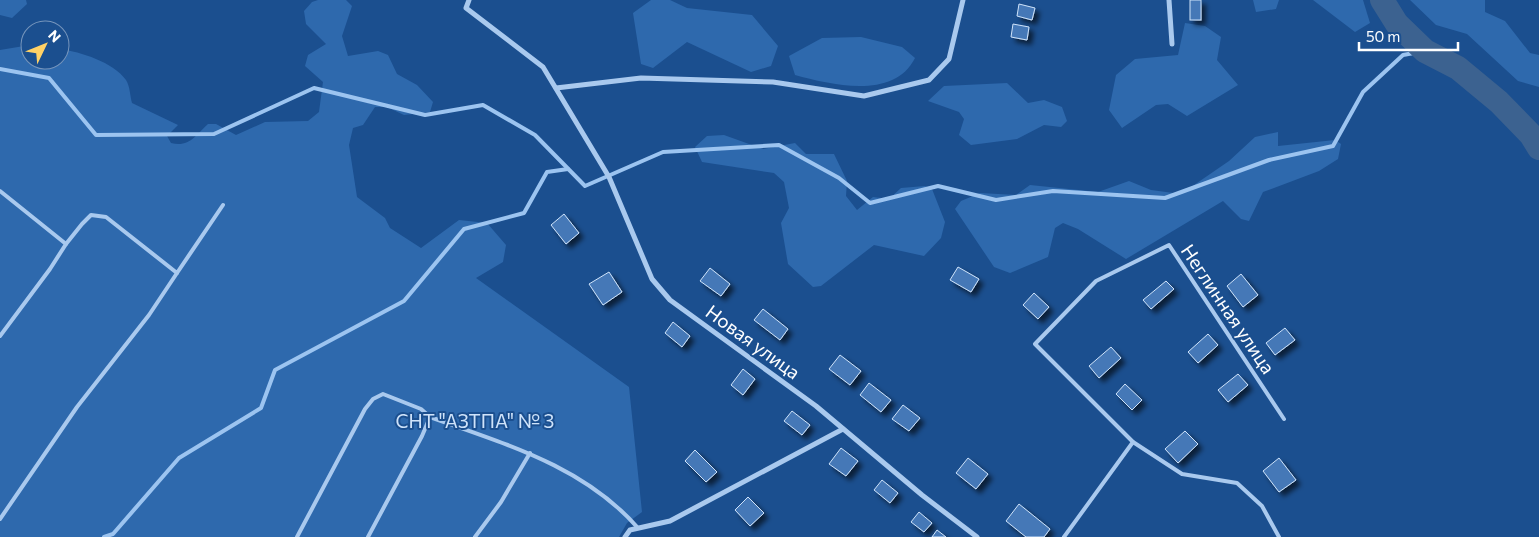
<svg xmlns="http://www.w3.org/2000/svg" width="1539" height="537" font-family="Commissioner,sans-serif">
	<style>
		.green { fill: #2e69ad }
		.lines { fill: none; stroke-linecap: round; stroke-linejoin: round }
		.stream { stroke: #9cc4f0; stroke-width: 4 }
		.river { stroke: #3c6290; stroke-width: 24 }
		.building { fill: #4478b7; stroke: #cfe3fa; filter: url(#shadow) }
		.lane { stroke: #a9c9ee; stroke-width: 4 }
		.street { stroke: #a9c9ee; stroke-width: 5 }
		.labels { text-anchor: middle; stroke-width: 4; stroke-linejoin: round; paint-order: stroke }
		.street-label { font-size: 19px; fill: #fff; stroke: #1b4f8f }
		.park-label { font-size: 19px; fill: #cfe3fa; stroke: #1b4f8f }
	</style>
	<defs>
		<filter id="shadow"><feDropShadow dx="4.5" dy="4.5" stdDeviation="2.5" flood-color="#0009"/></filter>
	</defs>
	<rect width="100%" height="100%" fill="#1b4f8f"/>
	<!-- green -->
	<g class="green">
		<polygon points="0,0 26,0 27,4 12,18 0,15"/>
		<path d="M318,0h28l6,6 -10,30 6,20 30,-5 10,4 9,19 20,11 16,17 -3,10 -26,3 -17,-8h-12l-12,18 -10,3 -4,17 8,52 28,21 5,10 31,20 38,-28 28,3 19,22 -3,17 -27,16 153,109 13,125 -15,11 -8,14h-619v-487l30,-5v15h30v-11c21,3 53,13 66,31 4,6 4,16 6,23l46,22 -11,11 4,7c18,5 25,-8 37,-19h8l20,11 29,-13 43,-1 11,-9 4,-30 -18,-16 3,-11 18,-11 -20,-20 -2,-13 8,-9z"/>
		<polygon points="651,0 670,0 687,8 752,15 778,46 771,66 751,72 687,42 653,68 641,64 633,13"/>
		<polygon points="1253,0 1279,0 1276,9 1256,12"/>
		<polygon points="1313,0 1363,0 1370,23 1355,32"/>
		<polygon points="1410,0 1485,0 1485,12 1505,21 1530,53 1539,55 1539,87 1518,81 1467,34 1436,25"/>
		<polygon points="1185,23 1205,26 1221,37 1217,60 1238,85 1187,116 1168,104 1156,105 1122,128 1109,110 1116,75 1135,59 1178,55"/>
		<path d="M861,37l41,10 13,11c-21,42 -83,27 -120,17l-6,-19 33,-18z"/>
		<polygon points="1007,83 1028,103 1044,100 1062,107 1067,121 1061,127 1044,125 1017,139 971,145 959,135 964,119 959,112 928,101 944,86"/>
		<polygon points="1278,132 1278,146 1335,140 1341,144 1338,159 1319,171 1263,192 1249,221 1241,219 1223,201 1126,259 1078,229 1063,223 1055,228 1048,257 1010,273 994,267 955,209 961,201 980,193 1016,195 1030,185 1098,192 1129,181 1151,190 1181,194 1229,161 1255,137"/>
		<polygon points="724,135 763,149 795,143 806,154 834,154 847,181 846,196 857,210 873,197 889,199 901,188 925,186 932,189 945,222 941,238 924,256 874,245 821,286 813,287 788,264 781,223 789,208 784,182 774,173 702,162 695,147 707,136"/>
	</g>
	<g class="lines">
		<!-- stream -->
		<g class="stream">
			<polyline points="0,69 49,78 96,135 214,134 314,88 425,115 483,105 535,135 585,186 663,152 779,145 839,178 870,203 938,186 996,200 1053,191 1165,198 1269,160 1333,146 1363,92 1403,55 1425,51"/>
			<polyline points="104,537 113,534 179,458 261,408 275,370 404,301 464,229 524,213 547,172 568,169"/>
		</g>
		<!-- river -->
		<polyline class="river" points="1382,0 1397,24 1425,51 1458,68 1499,102 1531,135 1539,148"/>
	</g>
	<!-- building -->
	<g class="building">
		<rect x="1190" y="0" width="11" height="20"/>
		<polygon points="1019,4 1035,8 1032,20 1017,16"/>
		<polygon points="1013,24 1029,27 1027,40 1011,37"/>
		<polygon points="564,214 579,233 566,244 551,225"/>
		<polygon points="958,267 979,279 971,292 950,280"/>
		<polygon points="710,268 730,284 721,296 700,281"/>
		<polygon points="609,272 622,292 603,305 589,284"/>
		<polygon points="1241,274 1258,295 1243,307 1227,286"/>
		<polygon points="1166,281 1174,289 1151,309 1143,300"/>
		<polygon points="1034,293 1049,307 1038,319 1023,305"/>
		<polygon points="763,309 788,329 780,340 754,320"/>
		<polygon points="673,322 690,336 682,347 665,333"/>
		<polygon points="1285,328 1295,340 1275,355 1266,343"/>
		<polygon points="1208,334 1218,345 1198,363 1188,352"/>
		<polygon points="1111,347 1121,358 1099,378 1089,366"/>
		<polygon points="840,355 861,371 850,385 829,369"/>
		<polygon points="743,369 755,379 743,395 731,385"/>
		<polygon points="1238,374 1248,385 1228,402 1218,390"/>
		<polygon points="869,383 891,400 881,412 860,395"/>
		<polygon points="1125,384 1142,400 1132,410 1116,394"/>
		<polygon points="903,405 920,418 909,431 892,419"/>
		<polygon points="792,411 810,425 802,435 784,421"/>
		<polygon points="1185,431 1198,444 1178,463 1165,449"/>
		<polygon points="841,448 858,461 846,476 829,464"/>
		<polygon points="695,450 717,472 706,482 685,461"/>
		<polygon points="968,458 988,474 976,489 956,473"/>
		<polygon points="1279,458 1296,480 1279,492 1263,471"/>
		<polygon points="882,480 898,493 890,503 874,490"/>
		<polygon points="748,497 764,513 750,526 735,510"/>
		<polygon points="1019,504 1050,529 1044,537 1026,537 1006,521"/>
		<polygon points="919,512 932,523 924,532 911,522"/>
		<polygon points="937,530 946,537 932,537"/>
	</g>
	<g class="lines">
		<!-- lane -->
		<g class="lane">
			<polyline points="0,191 66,244 82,224 91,215 106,217 177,273 223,205"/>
			<polyline points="0,336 50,269 66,244"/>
			<polyline points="0,519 77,407 149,315 177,273"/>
			<path d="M297,537l68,-128 8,-10 10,-5 38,15 9,8c75,27 154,49 208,111"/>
			<polyline points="368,537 422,436 430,417"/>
			<polyline points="475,537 501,502 530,453"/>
			<polyline points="1064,537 1133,442"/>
			<polyline points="1279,537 1262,506 1237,483 1182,474 1133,442 1035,344 1096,281 1169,245 1284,419"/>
		</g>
		<!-- street -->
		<g class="street">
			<polyline points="469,0 466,8 543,67 609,177 652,279 670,300 816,406 922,495 977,537"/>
			<polyline points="1169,0 1172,44"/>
			<polyline points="556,88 641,78 773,82 864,96 929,80 949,59 963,0"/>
			<polyline points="625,537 630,530 670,521 843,429"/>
		</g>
	</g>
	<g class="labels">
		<!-- street labels -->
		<g class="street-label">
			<text transform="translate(1228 309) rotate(56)" y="7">Неглинная улица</text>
			<text transform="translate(753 342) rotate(36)" y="7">Новая улица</text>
		</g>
		<!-- park labels -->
		<g class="park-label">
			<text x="475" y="428">СНТ "АЗТПА" № 3</text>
		</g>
	</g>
	<!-- north arrow -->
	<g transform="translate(45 45) rotate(47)"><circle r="24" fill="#1b4f8f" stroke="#7695bc"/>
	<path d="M0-4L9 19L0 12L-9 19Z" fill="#ffd166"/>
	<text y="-8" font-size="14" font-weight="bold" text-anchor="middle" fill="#ffffff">N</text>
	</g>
	<!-- scale -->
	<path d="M1359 42v8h99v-8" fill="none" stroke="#ffffff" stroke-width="2.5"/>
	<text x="1366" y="42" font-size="15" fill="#ffffff" stroke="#1b4f8f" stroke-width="4" paint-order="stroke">50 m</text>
</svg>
